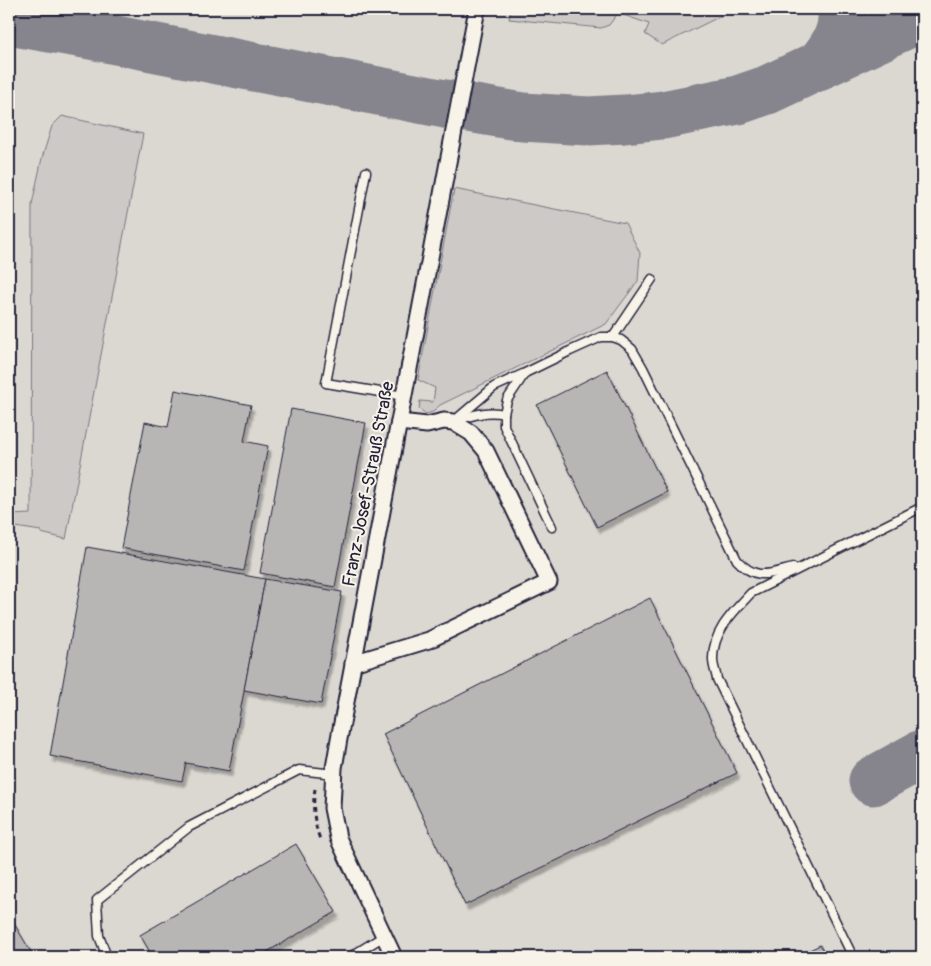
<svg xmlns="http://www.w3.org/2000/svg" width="931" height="966" font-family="Pangolin,sans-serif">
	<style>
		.built { fill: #dbd8d2 }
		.green { fill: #cdc9c6; stroke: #787680 }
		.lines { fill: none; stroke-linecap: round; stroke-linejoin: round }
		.taxiway { stroke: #86848c; stroke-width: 49 }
		.building { fill: #b8b6b5; stroke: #22223b; filter: url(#shadow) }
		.lane-casing { stroke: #22223b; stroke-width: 11 }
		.street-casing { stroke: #22223b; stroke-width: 19 }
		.path { stroke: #22223b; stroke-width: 3; stroke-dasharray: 5 4; stroke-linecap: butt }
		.lane { stroke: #f7f3e8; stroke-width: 8 }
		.street { stroke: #f7f3e8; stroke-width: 15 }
		.labels { text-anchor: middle; stroke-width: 4; stroke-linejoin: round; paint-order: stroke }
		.street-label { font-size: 18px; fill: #22223b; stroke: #f7f3e8 }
	</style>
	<defs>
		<filter id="shadow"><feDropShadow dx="3" dy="5.5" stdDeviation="1" flood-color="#0004"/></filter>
	</defs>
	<rect width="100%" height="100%" fill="#eae6de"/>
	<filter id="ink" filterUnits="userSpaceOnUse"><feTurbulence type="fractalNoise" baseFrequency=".02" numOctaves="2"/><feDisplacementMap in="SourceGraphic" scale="10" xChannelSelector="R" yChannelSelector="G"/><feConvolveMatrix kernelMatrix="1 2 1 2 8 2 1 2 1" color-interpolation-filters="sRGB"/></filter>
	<g filter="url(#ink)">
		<!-- built -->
		<rect class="built" x="9" y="9" width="913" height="948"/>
		<!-- green -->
		<g class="green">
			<polygon points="511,9 735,9 662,45 645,34 649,24 618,13 609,25 601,28 509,19"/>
			<polygon points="62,116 143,134 66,539 41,533 41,531 9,526 9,515 31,514 32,204 42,158 52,126"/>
			<polygon points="454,189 625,223 640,253 638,281 606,324 440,405 433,412 426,414 419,409 420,401 433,402 435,388 418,380"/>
		</g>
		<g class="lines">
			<!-- taxiway -->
			<g class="taxiway">
				<polyline points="9,21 85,34 445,104 523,117 588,121 625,119 663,115 738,100 767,90 922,17"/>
				<path d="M818,67c15,-18 26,-33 24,-58"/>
				<polyline points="873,781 922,754"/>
			</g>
		</g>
		<!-- building -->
		<g class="building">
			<polygon points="607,370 667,492 597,527 537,405"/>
			<polygon points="175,390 251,405 244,441 268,446 244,571 121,548 145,422 168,427"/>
			<polygon points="291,409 366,423 335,587 260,573"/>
			<polygon points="87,547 265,579 229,771 186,763 182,781 50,756"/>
			<polygon points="265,579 342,592 321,704 244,690"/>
			<polygon points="650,598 737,773 465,905 383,734"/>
			<polygon points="296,844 336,912 258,957 153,957 140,935"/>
			<polygon points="9,915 34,957 9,957"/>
			<polygon points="820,945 826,957 795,957"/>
		</g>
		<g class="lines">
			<!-- lane casing -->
			<g class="lane-casing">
				<g id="lane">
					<polyline points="366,172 326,383 404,396"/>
					<polyline points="613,337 652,279"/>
					<path d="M457,420c17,-5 30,-10 47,-6"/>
					<polyline points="453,422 494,387 523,374"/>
					<path d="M552,527l-48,-101v-12l3,-14 18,-27 45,-22 31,-14h12l8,3 11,9 11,19 94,192c19,21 31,14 56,8"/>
					<polyline points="107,957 99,936 97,900 189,827 299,770 334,774"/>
					<polyline points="350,957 384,936"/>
					<path d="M853,957l-136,-278c-1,-6 -4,-13 -4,-19 -1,-28 20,-48 38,-67l171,-86"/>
				</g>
			</g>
			<!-- street casing -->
			<g class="street-casing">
				<g id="street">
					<polyline points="353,663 429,640 549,582 486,451 471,433 453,422 444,421 427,425 399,422"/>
					<polyline points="394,957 338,838 332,808 334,768 339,739 477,9"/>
				</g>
			</g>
			<!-- path -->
			<path class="path" d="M315,789c-3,19 -1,35 6,53"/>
			<!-- lane -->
			<use href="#lane" class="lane"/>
			<!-- street -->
			<use href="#street" class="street"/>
		</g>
	</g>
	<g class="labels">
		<!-- street labels -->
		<g class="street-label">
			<text transform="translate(368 484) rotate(-79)" y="6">Franz-Josef-Strauß Straße</text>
		</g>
	</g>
	<!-- margin -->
	<rect width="931" height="966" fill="none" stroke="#f7f3e8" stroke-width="30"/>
	<rect x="15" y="15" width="901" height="936" fill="none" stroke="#22223b" stroke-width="2" filter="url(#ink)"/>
</svg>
